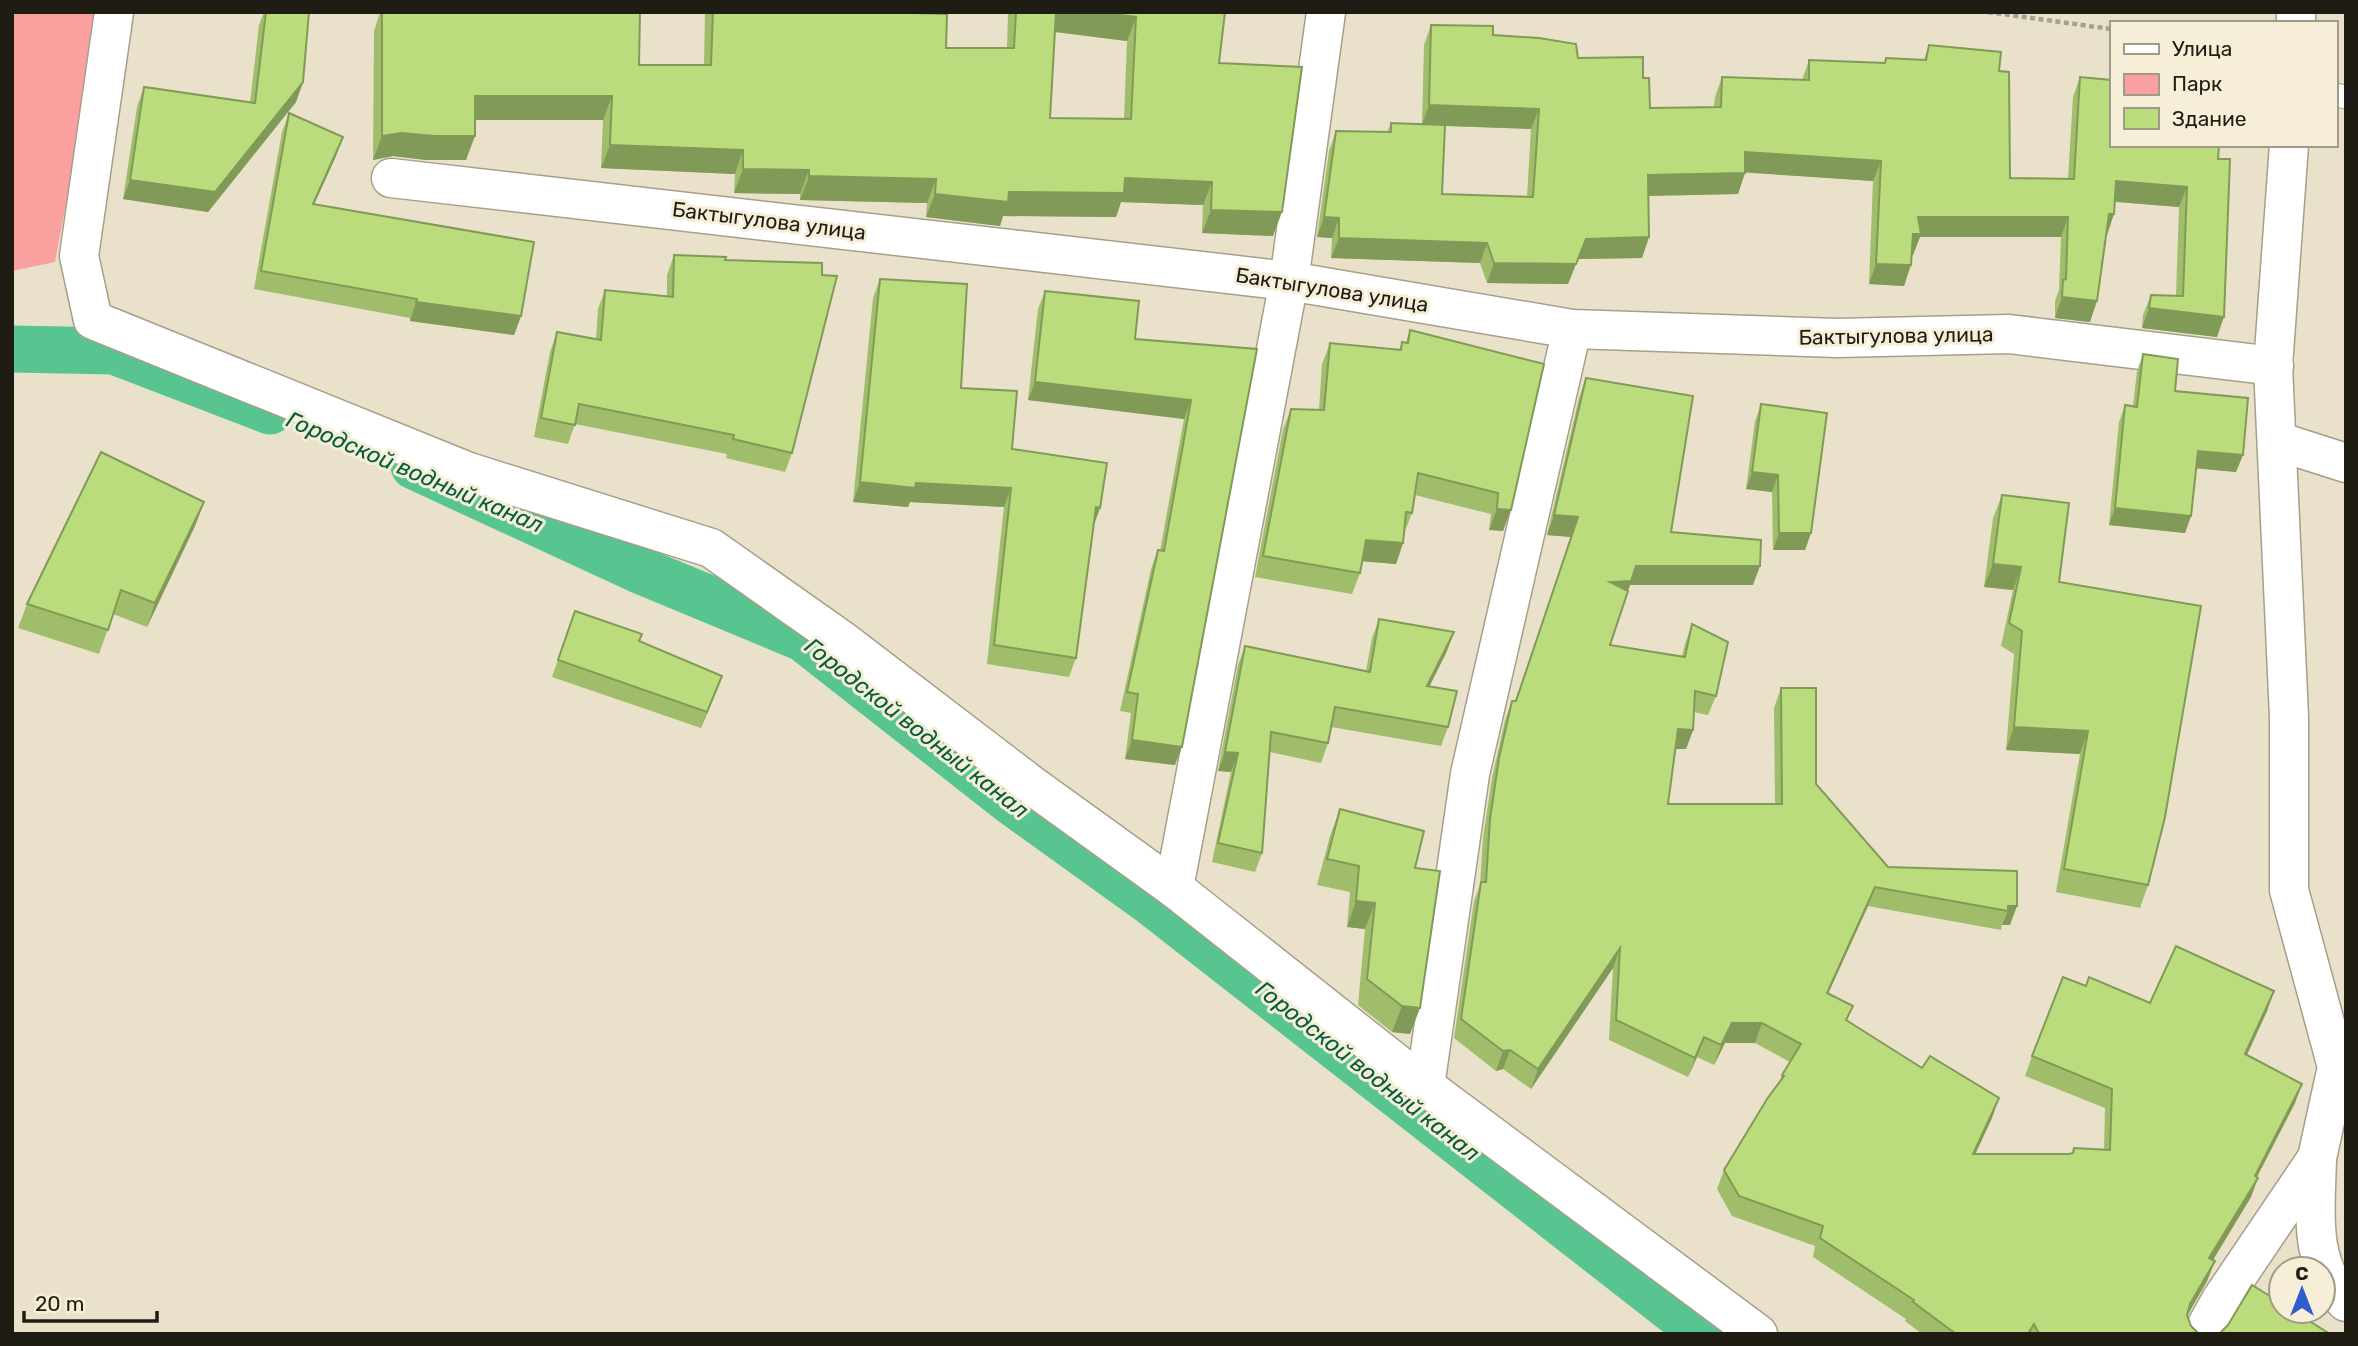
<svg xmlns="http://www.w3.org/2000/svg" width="2358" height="1346" font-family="Rubik,sans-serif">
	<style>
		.green { fill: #faa1a0 }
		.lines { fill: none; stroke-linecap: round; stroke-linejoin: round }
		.canal { stroke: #58c590; stroke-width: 47 }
		.lane-casing { stroke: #a79f89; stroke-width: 25 }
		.street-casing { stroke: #a79f89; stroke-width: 41 }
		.path { stroke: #a69f8d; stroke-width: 4.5; stroke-dasharray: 5 3.5; stroke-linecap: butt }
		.lane { stroke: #fff; stroke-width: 23 }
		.street { stroke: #fff; stroke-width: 38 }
		.wall { fill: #a0bd6b; fill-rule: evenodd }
		.shaded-wall { fill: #829a57 }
		.building { fill: #badc7c; stroke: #829a57; stroke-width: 2 }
		.labels { text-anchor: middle; stroke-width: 6; stroke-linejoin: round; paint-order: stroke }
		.street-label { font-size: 21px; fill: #1f1c13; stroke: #f6eed7 }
		.water-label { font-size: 23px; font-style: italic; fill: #055e3c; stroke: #f6eed7 }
	</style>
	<rect width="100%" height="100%" fill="#e9e1ca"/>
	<!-- green -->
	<polygon class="green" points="12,12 102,12 55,262 12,271"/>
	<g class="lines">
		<!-- canal -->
		<g class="canal">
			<polyline points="12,349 114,351 270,411"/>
			<polyline points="414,466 637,569 803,638 1012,802 1151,902 1704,1334"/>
		</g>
		<!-- lane casing -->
		<g class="lane-casing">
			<polyline id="lane" points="2335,95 2346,97"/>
		</g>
		<!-- street casing -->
		<g class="street-casing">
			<g id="street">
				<polyline points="114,12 79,256 93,320 469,472 711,548 843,641 1034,787 1174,888 1425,1086 1758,1334"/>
				<polyline points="2296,23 2296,12"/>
				<polyline points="391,178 1289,281 1572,329 1837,338 2009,334 2274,366"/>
				<polyline points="2277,441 2346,463"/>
				<polyline points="1174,888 1289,281 1326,12"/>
				<polyline points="1425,1086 1470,774 1572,329"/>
				<path d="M2317,1158c-1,51 -10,105 29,144"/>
				<polyline points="2202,1334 2221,1300 2317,1158 2337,1067 2289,890 2289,717 2273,366 2289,145"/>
			</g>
		</g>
		<!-- path -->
		<polyline class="path" points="1988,12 2111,29"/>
		<!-- lane -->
		<use href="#lane" class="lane"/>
		<!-- street -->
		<use href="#street" class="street"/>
	</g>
	<!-- wall -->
	<g class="wall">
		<polygon points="264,12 309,12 303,82 296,102 208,212 123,199 137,107 144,87 250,103 259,25"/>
		<path d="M380,12h260l-1,53h65l1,-53h175l66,36h61l1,-36h217l-6,51 54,173 -71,-3 1,-28 -82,-3 -5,15 -113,-1 -3,10 -74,-9 1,-14 -127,-3v-6l-66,-1 1,-19 -134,-6 2,-48h-128l-9,40h-40l-33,-4 -20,4 1,-129zM1055,32l72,9 -3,78 -74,-1z"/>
		<path d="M1431,25l62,10 150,43 7,30 64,-1 1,-10 7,-20 80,3 7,-20 75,3 2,-5 38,2 5,-15 70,26 11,107 58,1 5,-82 7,-20 138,82 -1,178 -75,-9 1,-13 8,-20 25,1 3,-89 -64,-5 -9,33 -16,87 -35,-4v-17l4,-11 2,-53h-141l-7,18h-1l-8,31 -35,-2 4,-103 -128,-9 -7,22 -90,2 1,41 -7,21 -64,1 -10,25 -81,-1 -7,-20 -149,-5 1,-20 -15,-1 12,-86 7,-20 51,1 4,-9 31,1 2,-79zM1445,126l86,3 -4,68 -85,-3z"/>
		<polygon points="289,113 336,156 314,204 521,316 514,335 410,321 410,318 254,289 282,132"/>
		<polygon points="674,255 725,260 792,453 785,472 726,458 727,454 575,424 568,444 534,437 550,352 557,332 596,339 598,309 605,290 667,296 667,275"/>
		<polygon points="880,279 961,388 1012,449 1100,508 1094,525 1076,658 1069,677 987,664 1004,507 910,502 908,507 853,502 873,298"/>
		<polygon points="1045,291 1135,339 1257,349 1175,765 1125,759 1131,713 1120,711 1151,569 1158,550 1160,551 1184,419 1028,400 1038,309"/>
		<polygon points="1410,330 1544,364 1503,531 1489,530 1491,514 1415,495 1412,513 1404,534 1403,543 1396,564 1362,561 1360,573 1352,594 1255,577 1283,429 1291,409 1319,410 1322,364 1330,343 1399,350 1402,342 1406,342"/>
		<polygon points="2143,354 2175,391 2236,472 2196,468 2191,516 2185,533 2109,525 2119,422 2125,405 2133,406 2137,371"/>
		<polygon points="1586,378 1671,532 1753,585 1630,585 1610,645 1682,656 1685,644 1692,624 1716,696 1708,715 1694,712 1693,730 1686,749 1676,749 1668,804 1775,804 1774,708 1781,688 1816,784 1888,867 2017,871 2010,925 2002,925 2001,930 1868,906 1828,994 1848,1021 1992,1118 1975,1154 2072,1153 2074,1148 2104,1150 2105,1108 2025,1076 2032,1056 2086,986 2150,1003 2274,991 2267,1011 2247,1055 2295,1103 2257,1177 2251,1197 2213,1260 2215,1261 2207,1281 2187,1316 2191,1326 2199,1334 1922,1334 1905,1321 1906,1319 1813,1257 1815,1246 1732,1216 1717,1189 1724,1170 1779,1083 1782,1075 1790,1062 1755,1043 1725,1043 1714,1065 1697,1057 1688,1077 1609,1040 1613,968 1531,1089 1503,1069 1496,1071 1454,1038 1474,901 1480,885 1483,838 1492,778 1505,720 1512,701 1515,701 1571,537 1547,535 1579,398"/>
		<polygon points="1761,404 1811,533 1805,550 1773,550 1772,492 1746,489 1755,421"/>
		<polygon points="2002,495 2059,582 2148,885 2140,908 2056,892 2080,754 2006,750 2014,654 2001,646 2013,590 1984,587 1993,518"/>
		<polygon points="204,502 195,526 147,627 113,614 99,654 18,628 27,604"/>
		<polygon points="575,611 639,641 722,676 701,728 552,677"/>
		<polygon points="1379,619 1447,651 1429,687 1448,727 1441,746 1331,727 1328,743 1321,763 1270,752 1262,853 1255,872 1212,862 1231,772 1218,771 1238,665 1245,646 1366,671 1372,638"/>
		<polygon points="1340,809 1415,868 1420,1008 1410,1034 1392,1032 1358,1005 1365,929 1347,927 1350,892 1317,885 1330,836"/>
	</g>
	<!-- shaded-wall -->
	<g class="shaded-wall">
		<polygon points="1055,12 1095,12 1136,17 1127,41 1048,31"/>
		<polygon points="303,82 296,102 208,212 123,199 130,180"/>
		<polygon points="475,96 612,96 603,120 467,120"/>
		<polygon points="1429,105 1539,109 1531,129 1422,125"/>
		<polygon points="401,133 475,136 466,160 426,160 393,156 373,160 382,136"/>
		<polygon points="343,137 336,156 306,222 313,204"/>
		<polygon points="610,145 743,150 735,174 601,168"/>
		<polygon points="1745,152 1881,161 1873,181 1738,172"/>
		<polygon points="743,169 809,170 800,194 734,193"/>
		<polygon points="1745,173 1738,194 1641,196 1648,175"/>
		<polygon points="809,176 936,179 927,203 800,200"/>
		<polygon points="1125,178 1212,182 1203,205 1121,202 1116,217 1003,216 1000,226 926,217 935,194"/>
		<polygon points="2116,181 2187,187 2179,207 2108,201"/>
		<polygon points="1211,210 1282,212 1273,236 1202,233"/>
		<polygon points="2109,214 2114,214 2107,235 2102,235"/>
		<polygon points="1324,217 1339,218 1332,238 1317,237"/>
		<polygon points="1918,217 2068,217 2061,237 1920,237 1913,255 1905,254"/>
		<polygon points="1649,237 1642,258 1578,259 1568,284 1487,283 1494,263 1586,239"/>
		<polygon points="1339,238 1487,243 1480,263 1331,258"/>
		<polygon points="1876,264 1911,265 1904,286 1869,284"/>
		<polygon points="2062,297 2097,301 2090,322 2055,318"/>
		<polygon points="416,302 521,316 514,335 410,321"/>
		<polygon points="2149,308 2224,317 2217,337 2142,328"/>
		<polygon points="1035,382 1191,400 1184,419 1028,400"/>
		<polygon points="2198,451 2243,455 2236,472 2192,468"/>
		<polygon points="1752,472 1778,475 1772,492 1746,489"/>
		<polygon points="860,482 916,483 1011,488 1004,507 910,502 908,507 853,502"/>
		<polygon points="204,502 195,526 147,627 155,603"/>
		<polygon points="1096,507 1100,508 1093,527"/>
		<polygon points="2115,508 2191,516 2185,533 2109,525"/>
		<polygon points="1497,509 1511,510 1503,531 1489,530"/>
		<polygon points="1554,515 1578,517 1571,537 1547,535"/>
		<polygon points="1779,533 1811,533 1805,550 1773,550"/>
		<polygon points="1366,540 1403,543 1396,564 1358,561"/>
		<polygon points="1993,564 2021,567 2013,590 1984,587"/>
		<polygon points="1636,566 1760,566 1753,585 1630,585 1624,600 1610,582"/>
		<polygon points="1454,632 1447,651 1420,705 1427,686"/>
		<polygon points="722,676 716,692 701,728 707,712"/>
		<polygon points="2014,727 2088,731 2080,754 2006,750"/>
		<polygon points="1678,729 1693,730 1686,749 1671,749"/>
		<polygon points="1132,740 1182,747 1175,765 1125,759"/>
		<polygon points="1225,752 1238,753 1231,772 1218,771"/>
		<polygon points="1875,887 1868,906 1819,1013 1827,993"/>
		<polygon points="1356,901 1375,903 1365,929 1347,927"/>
		<polygon points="2008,906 2017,906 2010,925 2002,925 2008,911"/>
		<polygon points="1620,948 1613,968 1531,1089 1538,1069"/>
		<polygon points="2274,991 2267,1011 2238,1074 2245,1054"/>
		<polygon points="1402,1006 1420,1008 1410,1034 1392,1032"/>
		<polygon points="1732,1023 1762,1023 1755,1043 1725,1043 1714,1065 1721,1045"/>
		<polygon points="1704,1037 1697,1057 1688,1077 1695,1058"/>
		<polygon points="1510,1050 1503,1069 1496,1071 1503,1051"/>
		<polygon points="2302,1084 2295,1103 2249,1192 2258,1178 2251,1197 2202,1278 2209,1258 2255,1176"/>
		<polygon points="1999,1098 1992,1118 1966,1174 1973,1154"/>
		<polygon points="2215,1261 2207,1281 2183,1323 2190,1304"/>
	</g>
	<!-- building -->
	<g class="building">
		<polygon points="266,12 309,12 303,82 215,192 130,180 144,87 255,103"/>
		<polygon points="382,12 640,12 639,65 711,65 713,12 880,12 947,14 946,48 1014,48 1016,12 1056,12 1050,118 1131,119 1136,17 1095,12 1225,12 1219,63 1302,67 1282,212 1211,210 1212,182 1125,178 1124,193 1009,192 1008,202 935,194 936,179 809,176 809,170 743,169 743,150 610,145 612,96 475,96 475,136 435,136 401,133 382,136"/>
		<polygon points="1431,25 1493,26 1493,35 1539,38 1576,44 1578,58 1643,57 1643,78 1649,78 1650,108 1721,107 1722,77 1809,80 1809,60 1885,63 1886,58 1926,60 1929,45 2001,52 1999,71 2009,72 2010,178 2074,179 2080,77 2111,80 2111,145 2219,145 2218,159 2230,159 2224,317 2149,308 2151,295 2183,296 2187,187 2116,181 2114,214 2109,214 2097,301 2062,297 2063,280 2066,279 2068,217 1918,217 1921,234 1913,234 1911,265 1876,264 1881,161 1745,152 1745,173 1648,175 1649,237 1586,239 1576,264 1494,263 1487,243 1339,238 1339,218 1324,217 1336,131 1391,132 1391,123 1445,125 1442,194 1533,197 1539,109 1429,105"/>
		<polygon points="289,113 343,137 313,204 534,242 521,316 416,302 417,299 261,271"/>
		<polygon points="674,255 726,257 725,260 822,263 822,275 837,276 792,453 733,439 734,435 579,404 575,425 541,418 557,332 601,340 605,290 673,297"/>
		<polygon points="880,279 967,284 961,388 1017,391 1012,449 1107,463 1100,508 1096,507 1076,658 994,645 1011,488 916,483 915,488 860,482"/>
		<polygon points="1045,291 1139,301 1135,339 1257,349 1182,747 1132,740 1138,694 1127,692 1158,550 1164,551 1191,400 1035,382"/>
		<polygon points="1410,330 1544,364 1511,510 1497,509 1498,493 1418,473 1412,513 1406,512 1403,543 1366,540 1360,573 1263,556 1291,409 1324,410 1330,343 1401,350 1402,342 1408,343"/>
		<polygon points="2143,354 2178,359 2175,391 2248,398 2243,455 2198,451 2191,516 2115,508 2125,405 2137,407"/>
		<polygon points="1586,378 1693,396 1671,532 1761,540 1760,566 1636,566 1631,581 1610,582 1628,591 1610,645 1685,657 1692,624 1728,642 1716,696 1695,691 1693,730 1678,729 1668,804 1782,804 1781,688 1816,688 1816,784 1888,867 2017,871 2017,906 2008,906 2008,911 1875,887 1827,993 1853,1006 1846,1020 1922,1068 1930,1056 1999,1098 1973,1154 2069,1154 2073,1153 2074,1148 2110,1150 2112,1089 2032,1056 2063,977 2086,986 2089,977 2150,1003 2176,946 2274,991 2245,1054 2302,1084 2255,1176 2258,1178 2209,1258 2215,1261 2190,1304 2187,1315 2191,1326 2199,1334 2039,1334 2034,1324 2028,1334 1956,1334 1913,1302 1914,1300 1820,1238 1823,1226 1739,1196 1724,1170 1767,1099 1784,1076 1782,1075 1801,1044 1762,1023 1732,1023 1721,1045 1704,1037 1695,1058 1616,1020 1620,948 1538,1069 1510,1050 1503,1051 1461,1019 1481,882 1486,882 1490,819 1499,758 1512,701 1516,701 1578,517 1554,515"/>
		<polygon points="1761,404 1827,413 1811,533 1779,533 1778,475 1752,472"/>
		<polygon points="101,452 204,502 155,603 121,590 108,630 27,604"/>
		<polygon points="2002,495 2069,503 2059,582 2201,606 2165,817 2148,885 2064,869 2088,731 2014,727 2022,631 2009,623 2021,567 1993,564"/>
		<polygon points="575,611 642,634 639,641 722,676 707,712 558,660"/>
		<polygon points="1379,619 1454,632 1427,686 1457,691 1448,727 1335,707 1328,743 1271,732 1262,853 1218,843 1238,753 1225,752 1245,646 1370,672"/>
		<polygon points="1340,809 1424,831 1415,868 1440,871 1420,1008 1402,1006 1367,979 1375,903 1356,901 1359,866 1327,859"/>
		<polygon points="2252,1285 2281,1303 2281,1311 2293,1311 2330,1334 2219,1334 2228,1325"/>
	</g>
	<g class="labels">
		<!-- street labels -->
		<g class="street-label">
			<text transform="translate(769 221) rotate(7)" y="7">Бактыгулова улица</text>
			<text transform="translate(1332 290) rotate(9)" y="7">Бактыгулова улица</text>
			<text transform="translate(1896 336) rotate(-1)" y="7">Бактыгулова улица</text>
		</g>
		<!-- water labels -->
		<g class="water-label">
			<text transform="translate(415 472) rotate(23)" y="8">Городской водный канал</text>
			<text transform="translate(917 728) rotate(38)" y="8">Городской водный канал</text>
			<text transform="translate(1368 1071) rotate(38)" y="8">Городской водный канал</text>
		</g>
	</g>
	<!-- border -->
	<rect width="2358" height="1346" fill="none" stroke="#1f1c13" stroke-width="28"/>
	<!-- legend -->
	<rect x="2110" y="21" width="228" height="126" fill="#f6eed7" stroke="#a09a89" stroke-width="2"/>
	<rect x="2124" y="44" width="35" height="10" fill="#ffffff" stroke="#a09a89" stroke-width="2"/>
	<text x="2172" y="56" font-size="21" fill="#1f1c13">Улица</text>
	<rect x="2124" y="74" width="35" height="21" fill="#faa1a0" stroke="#a09a89" stroke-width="2"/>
	<text x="2172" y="91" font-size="21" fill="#1f1c13">Парк</text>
	<rect x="2124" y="108" width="35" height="21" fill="#badc7c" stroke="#a09a89" stroke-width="2"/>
	<text x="2172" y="126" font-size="21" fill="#1f1c13">Здание</text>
	<!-- north arrow -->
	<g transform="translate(2302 1290)"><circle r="33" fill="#f6eed7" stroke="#a09a89" stroke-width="2"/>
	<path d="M0-5L12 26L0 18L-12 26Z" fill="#305dcd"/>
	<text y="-10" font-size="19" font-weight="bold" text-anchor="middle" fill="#1f1c13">С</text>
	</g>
	<!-- scale -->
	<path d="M24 1311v10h133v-10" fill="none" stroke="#1f1c13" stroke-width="3.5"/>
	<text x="35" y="1311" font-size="21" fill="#1f1c13" stroke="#f6eed7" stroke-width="5" paint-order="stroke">20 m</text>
</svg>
